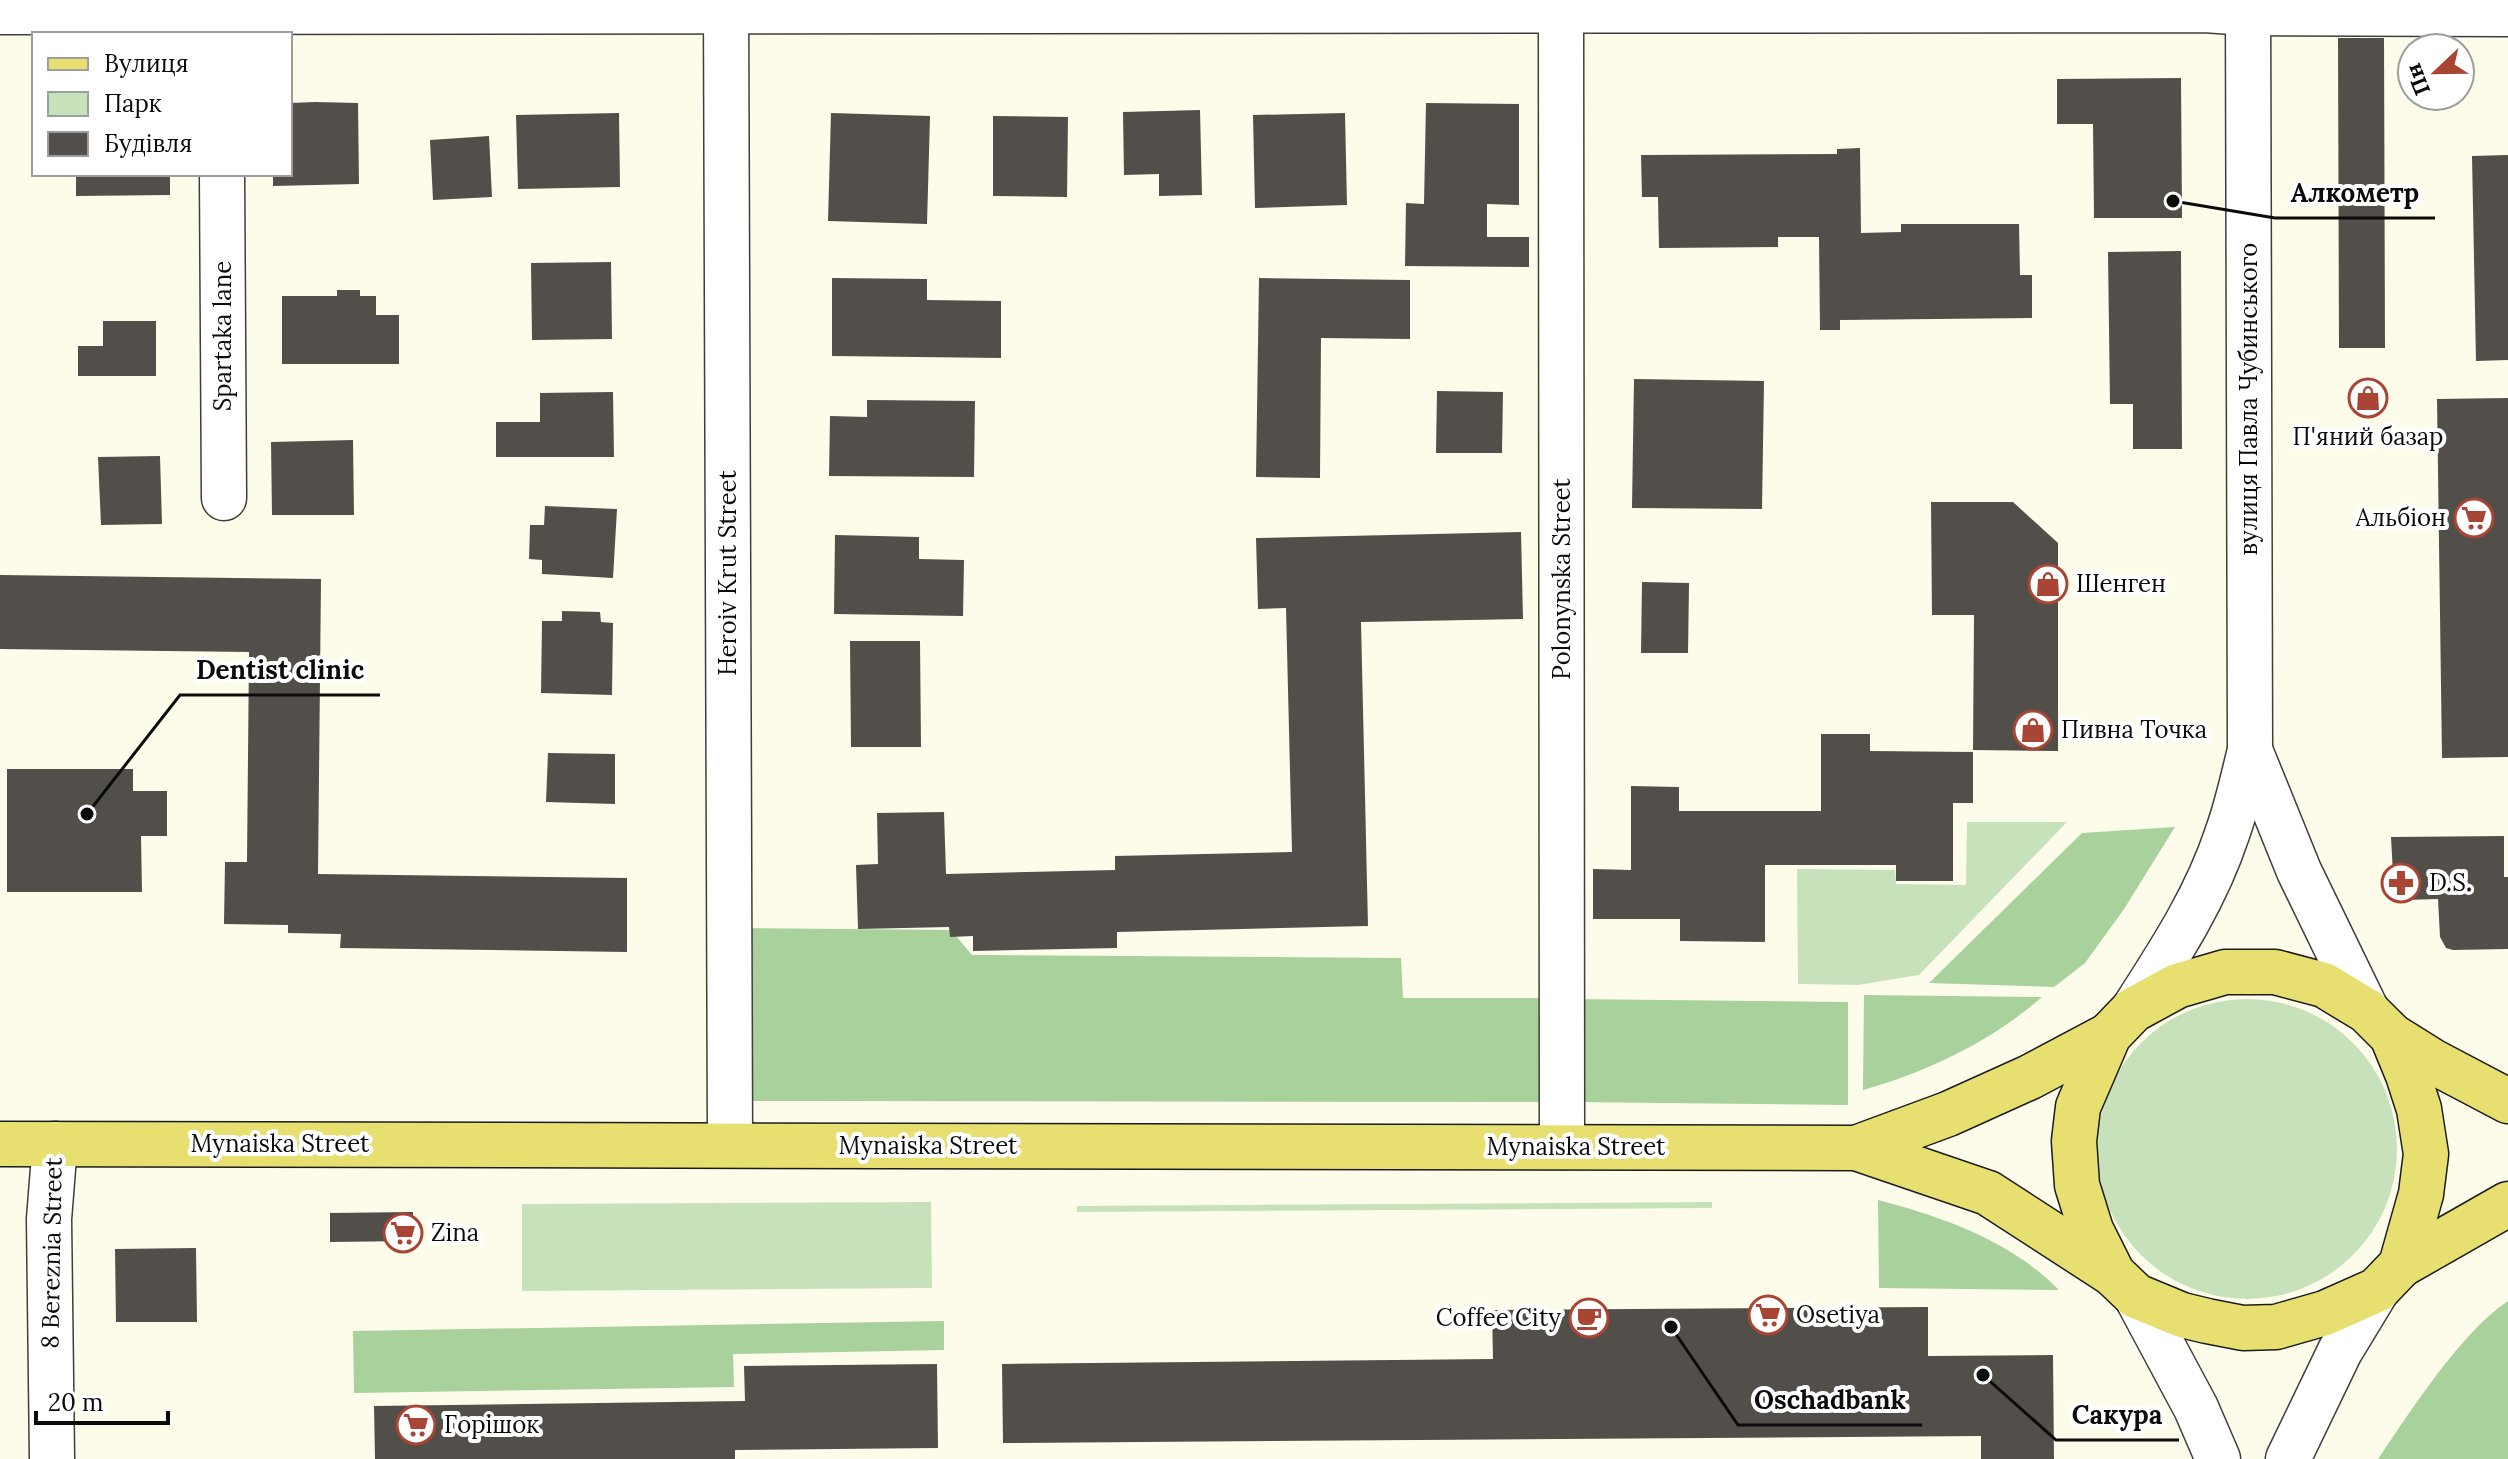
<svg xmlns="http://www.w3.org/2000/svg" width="2508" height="1459" font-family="Lora,serif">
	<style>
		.green { fill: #c7e2ba }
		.forest { fill: #a9d19b }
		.building { fill: #524e49 }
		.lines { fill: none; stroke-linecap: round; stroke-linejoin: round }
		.minor-casing { stroke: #3e3e3e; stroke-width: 47 }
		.major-casing { stroke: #1c1c1c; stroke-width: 47 }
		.minor { stroke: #fff; stroke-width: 44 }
		.major { stroke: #e7e070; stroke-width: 44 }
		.labels { text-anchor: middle; stroke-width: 8; stroke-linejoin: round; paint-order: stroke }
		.street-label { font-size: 24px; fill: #0b0b0b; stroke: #fff }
		.poi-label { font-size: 24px; fill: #0b0b0b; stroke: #fff; text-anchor: start }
		.leader { fill: none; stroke: #0b0b0b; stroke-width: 3 }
		.callout-dot { fill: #0b0b0b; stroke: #fff; stroke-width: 3 }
		.callout-label { font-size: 26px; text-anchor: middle; font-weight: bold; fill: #0b0b0b; stroke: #fff; stroke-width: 8; stroke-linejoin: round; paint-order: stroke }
	</style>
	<rect width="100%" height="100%" fill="#fdfceb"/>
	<!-- green -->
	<g class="green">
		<polygon points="1967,822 2067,822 1919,975 1858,985 1798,984 1797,869 1895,870 1896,884 1966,885"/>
		<circle cx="2247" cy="1149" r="150"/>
		<polygon points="931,1202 932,1288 522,1291 522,1204"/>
		<polygon points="1712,1202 1712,1208 1077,1212 1077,1206"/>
	</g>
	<!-- forest -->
	<g class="forest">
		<polygon points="2175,827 2124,909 2085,963 2054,987 1929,983 2082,833"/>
		<polygon points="727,928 951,930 972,955 1401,958 1403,998 1550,998 1550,1102 727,1101"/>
		<path d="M1864,995l178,2c-50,44 -115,75 -179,93z"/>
		<polygon points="1571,999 1848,1002 1848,1105 1570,1102"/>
		<path d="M1878,1200c65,17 133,41 181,90l-180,-2z"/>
		<path d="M2508,1301v158h-130c33,-48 82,-126 130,-158z"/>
		<polygon points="944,1321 944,1350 733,1354 734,1387 354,1393 353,1331"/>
	</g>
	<!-- building -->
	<g class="building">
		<polygon points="2338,38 2384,38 2385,348 2339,348"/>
		<polygon points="2181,78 2182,218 2094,218 2093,124 2057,124 2057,79"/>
		<polygon points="315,102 358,103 359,184 273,186 273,174 290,174 290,103"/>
		<polygon points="1426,103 1519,104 1519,205 1487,204 1487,237 1529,237 1529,267 1405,266 1406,203 1424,204"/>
		<polygon points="1200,110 1202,195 1159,196 1159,174 1124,175 1123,112"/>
		<polygon points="619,113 620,187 518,189 516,115"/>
		<polygon points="831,113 930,116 927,224 828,221"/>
		<polygon points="1345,113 1347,205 1255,208 1253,115"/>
		<polygon points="993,116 1068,117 1067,197 993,196"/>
		<polygon points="489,136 492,197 433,200 430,140"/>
		<polygon points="1860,148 1861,233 1901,232 1901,224 2019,224 2020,275 2032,275 2032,318 1840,320 1840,330 1820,330 1819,237 1778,237 1778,247 1659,248 1658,197 1642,197 1641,155 1837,154 1837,149"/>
		<polygon points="2508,155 2508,360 2476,361 2472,156"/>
		<polygon points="76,174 170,174 170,195 76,196"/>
		<polygon points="2181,251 2182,449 2133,449 2133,404 2110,404 2108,252"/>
		<polygon points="611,262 612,339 532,340 531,263"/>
		<polygon points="832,278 927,279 927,300 1001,301 1001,358 832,356"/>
		<polygon points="1259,278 1410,280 1410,339 1321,338 1320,478 1256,477"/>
		<polygon points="337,290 360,290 360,296 376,296 376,315 399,315 399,364 282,364 282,296 337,296"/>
		<polygon points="103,321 156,321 156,376 78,376 78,346 103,346"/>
		<polygon points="1634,379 1764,381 1762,509 1632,508"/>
		<polygon points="1437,391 1503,392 1502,453 1436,453"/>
		<polygon points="613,392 614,457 496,457 496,422 540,422 540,393"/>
		<polygon points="2508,398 2508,757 2442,758 2437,399"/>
		<polygon points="867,400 975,401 974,477 829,476 830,416 867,417"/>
		<polygon points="353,440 354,515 272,515 271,442"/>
		<polygon points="160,456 162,524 101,525 98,457"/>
		<polygon points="1931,502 2013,502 2058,543 2058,751 1973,750 1974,615 1932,615"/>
		<polygon points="545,506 617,509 613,578 542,574 542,560 529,559 530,525 544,525"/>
		<polygon points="1521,532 1523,619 1361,622 1368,926 1117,932 1117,948 973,951 973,936 950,937 949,927 858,929 856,865 878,864 877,813 944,812 946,874 1115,870 1115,856 1292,852 1286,608 1258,609 1256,538"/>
		<polygon points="835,535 919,537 919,559 964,560 963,616 834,614"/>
		<polygon points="0,575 321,579 318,874 627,878 627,952 340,948 341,934 288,933 288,925 224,924 225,862 247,862 249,652 0,649"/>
		<polygon points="1642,582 1689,583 1688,653 1641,653"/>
		<polygon points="562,611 600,612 601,622 613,623 612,695 541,693 542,621 562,621"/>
		<polygon points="850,641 920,641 921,747 851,747"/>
		<polygon points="1821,734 1870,734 1870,751 1973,752 1973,803 1953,803 1953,881 1896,881 1896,865 1765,865 1765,942 1680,941 1680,919 1593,919 1593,869 1631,870 1631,786 1679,787 1679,811 1821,811"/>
		<polygon points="548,753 615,754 615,804 546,802"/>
		<polygon points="7,769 133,769 133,791 167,791 167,836 141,836 142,892 7,892"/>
		<polygon points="2504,836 2504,877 2508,877 2508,949 2453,950 2446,948 2440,937 2438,899 2405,900 2394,893 2391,837"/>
		<polygon points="413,1212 413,1241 330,1242 330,1213"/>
		<polygon points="196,1248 197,1322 116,1322 115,1249"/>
		<polygon points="1928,1307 1928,1356 2053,1355 2054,1459 1981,1459 1981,1436 1003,1443 1002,1364 1493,1359 1492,1310"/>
		<polygon points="937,1364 938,1448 735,1450 735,1459 375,1459 374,1406 745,1401 744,1366"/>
	</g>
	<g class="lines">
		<!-- minor casing -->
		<g class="minor-casing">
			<g id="minor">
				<polyline points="726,0 730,1145"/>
				<polyline points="1561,11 1562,1147"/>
				<polyline points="0,12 2204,10 2248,13 2508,14"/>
				<polyline points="222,174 224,498"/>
				<polyline points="2250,750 2299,871 2367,1011"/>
				<path d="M2133,1010c36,-56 73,-112 94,-176 10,-27 16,-56 23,-84l-2,-750"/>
				<polyline points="2136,1296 2196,1408 2218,1459"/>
				<polyline points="52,1459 49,1219 55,1144"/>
				<polyline points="2288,1459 2340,1351 2377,1290"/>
			</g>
		</g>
		<!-- major casing -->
		<g class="major-casing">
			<g id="major">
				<polygon points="2225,972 2275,972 2324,985 2367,1011 2392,1036 2408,1075 2419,1109 2426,1154 2421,1194 2401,1265 2377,1290 2325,1313 2276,1327 2243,1328 2207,1321 2182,1315 2136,1296 2113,1274 2091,1230 2077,1185 2074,1141 2078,1107 2109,1035 2133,1010 2177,986"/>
				<polyline points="2392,1036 2432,1061 2508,1101"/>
				<polyline points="0,1144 1856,1148 1988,1193 2113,1274"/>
				<polyline points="1856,1148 1948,1114 2030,1077 2109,1035"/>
				<polyline points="2401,1265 2508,1204"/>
			</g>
		</g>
		<!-- minor -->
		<use href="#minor" class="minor"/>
		<!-- major -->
		<use href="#major" class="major"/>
	</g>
	<!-- icons -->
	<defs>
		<g id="shop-ring" transform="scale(2)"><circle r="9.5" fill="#fff" stroke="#a94535" stroke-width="1.5"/><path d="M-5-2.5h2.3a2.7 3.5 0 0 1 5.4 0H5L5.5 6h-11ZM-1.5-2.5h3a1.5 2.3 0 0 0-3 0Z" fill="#a94535"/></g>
		<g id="supermarket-ring" transform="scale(2)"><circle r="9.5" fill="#fff" stroke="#a94535" stroke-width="1.5"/><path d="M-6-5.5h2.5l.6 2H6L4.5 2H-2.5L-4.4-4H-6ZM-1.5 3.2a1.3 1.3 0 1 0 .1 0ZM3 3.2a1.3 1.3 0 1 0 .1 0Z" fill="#a94535"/></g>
		<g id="pharmacy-ring" transform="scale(2)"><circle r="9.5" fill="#fff" stroke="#a94535" stroke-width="1.5"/><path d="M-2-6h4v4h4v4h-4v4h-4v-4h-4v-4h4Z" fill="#a94535"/></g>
		<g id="cafe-ring" transform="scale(2)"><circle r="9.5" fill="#fff" stroke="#a94535" stroke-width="1.5"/><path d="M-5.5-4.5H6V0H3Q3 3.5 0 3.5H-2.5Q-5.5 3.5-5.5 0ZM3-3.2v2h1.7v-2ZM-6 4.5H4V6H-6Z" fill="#a94535"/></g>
	</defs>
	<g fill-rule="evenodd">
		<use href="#shop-ring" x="2368" y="398"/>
		<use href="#supermarket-ring" x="2474" y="518"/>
		<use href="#shop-ring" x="2048" y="584"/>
		<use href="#shop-ring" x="2033" y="730"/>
		<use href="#pharmacy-ring" x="2401" y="883"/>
		<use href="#supermarket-ring" x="403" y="1233"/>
		<use href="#supermarket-ring" x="1768" y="1315"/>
		<use href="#cafe-ring" x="1589" y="1318"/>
		<use href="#supermarket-ring" x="416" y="1425"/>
	</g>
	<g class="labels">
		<!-- street labels -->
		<g class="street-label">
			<text transform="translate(223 336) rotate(-90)" y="8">Spartaka lane</text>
			<text transform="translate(2249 399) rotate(-90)" y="8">вулиця Павла Чубинського</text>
			<text transform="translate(728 573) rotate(-90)" y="8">Heroiv Krut Street</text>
			<text transform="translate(1562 579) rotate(-90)" y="8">Polonynska Street</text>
			<text x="280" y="1152">Mynaiska Street</text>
			<text x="928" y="1154">Mynaiska Street</text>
			<text x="1576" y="1155">Mynaiska Street</text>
			<text transform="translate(52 1253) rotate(-89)" y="8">8 Bereznia Street</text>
		</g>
		<!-- poi labels -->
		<g class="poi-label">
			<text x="2368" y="445" text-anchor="middle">П'яний базар</text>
			<text x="2446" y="526" text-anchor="end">Альбіон</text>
			<text x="2076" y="592">Шенген</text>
			<text x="2061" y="738">Пивна Точка</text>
			<text x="2429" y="891">D.S.</text>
			<text x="431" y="1241">Zina</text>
			<text x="1796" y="1323">Osetiya</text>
			<text x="1561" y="1326" text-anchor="end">Coffee City</text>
			<text x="444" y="1433">Горішок</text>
		</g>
	</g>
	<!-- callouts -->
	<path class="leader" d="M2173 201L2275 218H2435M87 814L180 695H380M1671 1327L1738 1425H1922M1983 1375L2056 1440H2179"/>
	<g class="callout-dot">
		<circle cx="2173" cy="201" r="8"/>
		<circle cx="87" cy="814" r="8"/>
		<circle cx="1671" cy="1327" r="8"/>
		<circle cx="1983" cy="1375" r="8"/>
	</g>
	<g class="callout-label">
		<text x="2355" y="202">Алкометр</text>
		<text x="280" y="679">Dentist clinic</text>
		<text x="1830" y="1409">Oschadbank</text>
		<text x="2117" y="1424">Сакура</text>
	</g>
	<!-- legend -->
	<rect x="32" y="32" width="260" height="144" fill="#ffffff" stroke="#9d9d9d" stroke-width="2"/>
	<rect x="48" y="58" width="40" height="12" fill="#e7e070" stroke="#9d9d9d" stroke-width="2"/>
	<text x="104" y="72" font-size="24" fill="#0b0b0b">Вулиця</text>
	<rect x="48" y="92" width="40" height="24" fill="#c7e2ba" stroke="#9d9d9d" stroke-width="2"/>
	<text x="104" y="112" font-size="24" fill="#0b0b0b">Парк</text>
	<rect x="48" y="132" width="40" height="24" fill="#524e49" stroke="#9d9d9d" stroke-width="2"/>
	<text x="104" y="152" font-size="24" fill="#0b0b0b">Будівля</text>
	<!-- north arrow -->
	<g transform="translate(2436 72) rotate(248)"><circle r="38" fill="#ffffff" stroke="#9d9d9d" stroke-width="2"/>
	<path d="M0-6L14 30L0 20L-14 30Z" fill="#a94535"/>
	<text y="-12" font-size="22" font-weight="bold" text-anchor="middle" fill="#0b0b0b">Пн</text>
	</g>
	<!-- scale -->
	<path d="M36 1411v12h132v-12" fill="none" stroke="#0b0b0b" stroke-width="4"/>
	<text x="48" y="1411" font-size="24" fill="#0b0b0b" stroke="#ffffff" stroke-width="6" paint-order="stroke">20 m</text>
</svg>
